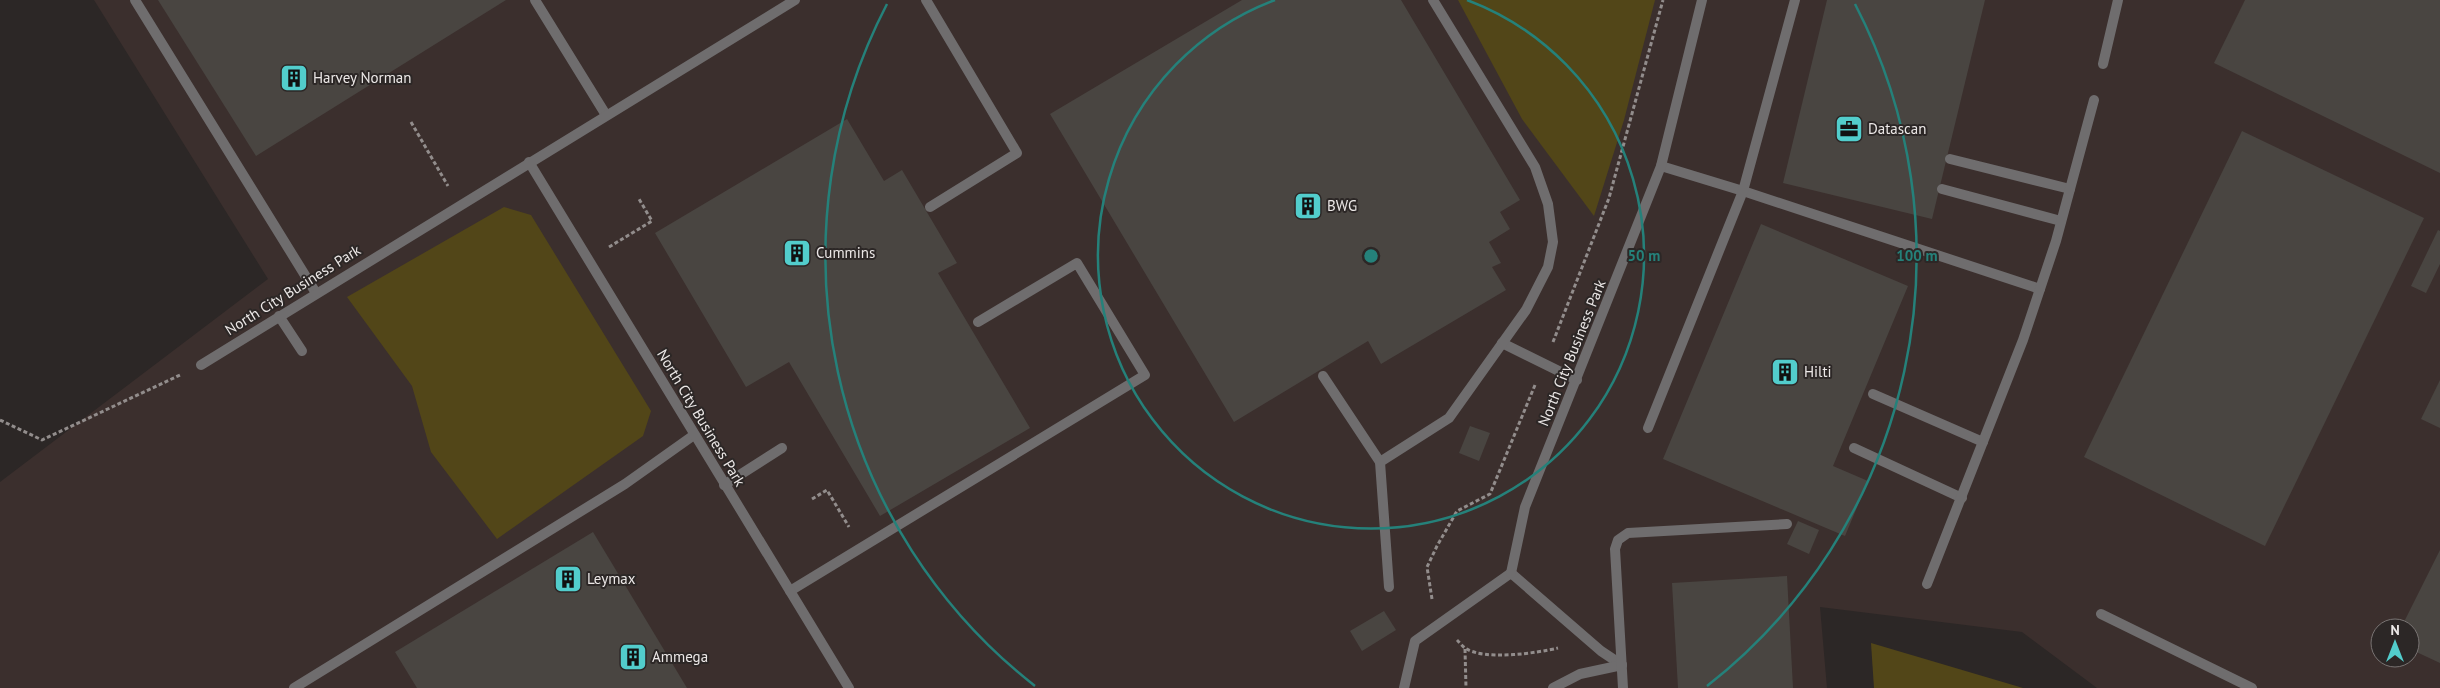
<svg xmlns="http://www.w3.org/2000/svg" width="2440" height="688" font-family="'PT Sans',sans-serif">
	<style>
		.built { fill: #3b2f2d; fill-rule: evenodd }
		.green { fill: #524618 }
		.building { fill: #494541 }
		.lines { fill: none; stroke-linecap: round; stroke-linejoin: round }
		.path { stroke: #928d8c; stroke-width: 3; stroke-dasharray: 4 2.5; stroke-linecap: butt }
		.service { stroke: #6f6d6e; stroke-width: 10 }
		.minor { stroke: #6f6d6e; stroke-width: 10 }
		.ring { fill: none; stroke: #25817a; stroke-width: 2.5 }
		.labels { text-anchor: middle; stroke-width: 4; stroke-linejoin: round; paint-order: stroke }
		.poi-label { font-size: 15px; fill: #ece8e7; stroke: #2c2726; text-anchor: start }
		.street-label { font-size: 15px; fill: #ece8e7; stroke: #2c2726 }
		.centre { fill: #25817a; stroke: #2c2726; stroke-width: 2.5 }
		.ring-label { font-size: 15px; text-anchor: middle; font-weight: bold; fill: #25817a; stroke: #2c2726; stroke-width: 4; stroke-linejoin: round; paint-order: stroke }
	</style>
	<rect width="100%" height="100%" fill="#2c2726"/>
	<!-- built -->
	<path class="built" d="M94,0h2346v688h-343l-75,-56 -202,-25 7,81h-1827v-206l268,-203zM2380,628h30v30h-30z"/>
	<!-- green -->
	<g class="green">
		<polygon points="1458,0 1655,0 1624,120 1594,216 1522,119"/>
		<polygon points="504,207 531,215 651,411 643,436 497,539 431,452 412,386 347,297"/>
		<polygon points="1871,643 2023,688 1874,688"/>
	</g>
	<!-- building -->
	<g class="building">
		<polygon points="158,0 506,0 256,156"/>
		<polygon points="1242,0 1401,0 1520,200 1500,212 1510,229 1489,242 1501,263 1492,267 1506,290 1381,364 1368,341 1234,422 1050,114"/>
		<polygon points="1827,0 1985,0 1932,219 1783,183"/>
		<polygon points="2245,0 2440,0 2440,173 2214,63"/>
		<polygon points="847,119 884,181 902,170 957,263 938,273 1030,428 880,516 789,362 746,387 655,233"/>
		<polygon points="2242,131 2424,218 2265,546 2084,457"/>
		<polygon points="1761,224 1908,286 1833,466 1868,481 1845,536 1663,459"/>
		<polygon points="2438,230 2440,231 2440,264 2426,293 2411,286"/>
		<polygon points="2440,380 2440,428 2421,419"/>
		<polygon points="1470,426 1490,433 1479,461 1459,453"/>
		<polygon points="1798,521 1819,530 1809,554 1787,544"/>
		<polygon points="593,532 687,688 417,688 395,652"/>
		<polygon points="2440,550 2440,663 2410,649 2410,628 2401,628"/>
		<polygon points="1787,576 1793,688 1678,688 1672,583"/>
		<polygon points="1384,611 1396,630 1362,651 1350,631"/>
	</g>
	<g class="lines">
		<!-- path -->
		<g class="path">
			<polyline points="411,122 448,186"/>
			<polyline points="609,247 652,221 639,199"/>
			<polyline points="1553,342 1609,198 1663,0"/>
			<polyline points="0,420 42,440 180,375"/>
			<polyline points="812,499 827,490 849,527"/>
			<polyline points="1432,599 1427,567 1437,546 1457,511 1490,494 1535,385"/>
			<path d="M1457,640c2,2 5,6 8,8 19,13 72,5 93,0"/>
			<polyline points="1465,649 1466,688"/>
		</g>
		<!-- service -->
		<g class="service">
			<polyline points="135,0 316,293"/>
			<polyline points="535,0 606,115"/>
			<polyline points="926,0 1017,153 930,207"/>
			<polyline points="2103,64 2118,0"/>
			<polyline points="1950,159 2070,189"/>
			<polyline points="1661,166 1743,191 2040,289"/>
			<polyline points="1942,189 2061,221"/>
			<polyline points="279,316 302,351"/>
			<polyline points="1502,343 1577,380"/>
			<polyline points="1323,376 1380,462"/>
			<polyline points="1873,394 1983,442"/>
			<polyline points="1648,428 1743,191 1795,0"/>
			<polyline points="1854,448 1962,498"/>
			<polyline points="724,485 782,448"/>
			<polyline points="1927,584 2023,340 2056,241 2094,100"/>
			<polyline points="1389,587 1380,462 1449,418 1526,310 1548,267 1553,242 1548,204 1535,167 1433,0"/>
			<polyline points="790,591 1145,375 1077,263 978,322"/>
			<polyline points="2101,614 2252,688"/>
			<polyline points="294,688 625,484 694,435"/>
			<polyline points="1404,688 1415,641 1511,573 1601,651 1622,665"/>
			<polyline points="1553,688 1580,674 1622,665"/>
			<polyline points="1623,688 1615,549 1618,540 1628,533 1787,524"/>
		</g>
		<!-- minor -->
		<g class="minor">
			<polyline points="529,162 849,688"/>
			<polyline points="201,365 795,0"/>
			<polyline points="1511,573 1525,507 1661,166 1702,0"/>
		</g>
	</g>
	<!-- distance rings -->
	<g class="ring">
		<path d="M1467 0A273 273 0 1 1 1275 0"/>
		<path d="M1035 686A546 546 0 0 1 887 4M1855 4A546 546 0 0 1 1707 686"/>
	</g>
	<!-- icons -->
	<defs>
		<g id="building-square" transform="scale(1.4375)"><rect x="-9" y="-9" width="18" height="18" rx="4" fill="#52cdcc" stroke="#2c2726"/><path d="M-4-6H4V6H1V3H-1V6H-4ZM-2.5-4.3h1.7v1.8h-1.7ZM.8-4.3h1.7v1.8H.8ZM-2.5-1h1.7V.8h-1.7ZM.8-1h1.7V.8H.8Z" fill="#111"/></g>
		<g id="office-square" transform="scale(1.4375)"><rect x="-9" y="-9" width="18" height="18" rx="4" fill="#52cdcc" stroke="#2c2726"/><path d="M-6-3h4V-5.5h4V-3h4V5H-6ZM-1-4.5V-3h2v-1.5ZM-6 0V1H6V0Z" fill="#111"/></g>
	</defs>
	<g fill-rule="evenodd">
		<use href="#building-square" x="294" y="78"/>
		<use href="#office-square" x="1849" y="129"/>
		<use href="#building-square" x="1308" y="206"/>
		<use href="#building-square" x="797" y="253"/>
		<use href="#building-square" x="1785" y="372"/>
		<use href="#building-square" x="568" y="579"/>
		<use href="#building-square" x="633" y="657"/>
	</g>
	<g class="labels">
		<!-- poi labels -->
		<g class="poi-label">
			<text x="313" y="83">Harvey Norman</text>
			<text x="1868" y="134">Datascan</text>
			<text x="1327" y="211">BWG</text>
			<text x="816" y="258">Cummins</text>
			<text x="1804" y="377">Hilti</text>
			<text x="587" y="584">Leymax</text>
			<text x="652" y="662">Ammega</text>
		</g>
		<!-- street labels -->
		<g class="street-label">
			<text transform="translate(293 290) rotate(-32)" y="5">North City Business Park</text>
			<text transform="translate(1572 353) rotate(-68)" y="5">North City Business Park</text>
			<text transform="translate(701 418) rotate(59)" y="5">North City Business Park</text>
		</g>
	</g>
	<circle cx="1371" cy="256" r="8" class="centre"/>
	<g class="ring-label">
		<text x="1644" y="261">50 m</text>
		<text x="1917" y="261">100 m</text>
	</g>
	<!-- north arrow -->
	<g transform="translate(2395 643)"><circle r="24" fill="#2c2726" stroke="#797473"/>
	<path d="M0-4L9 19L0 12L-9 19Z" fill="#52cdcc"/>
	<text y="-8" font-size="14" font-weight="bold" text-anchor="middle" fill="#ece8e7">N</text>
	</g>
</svg>
